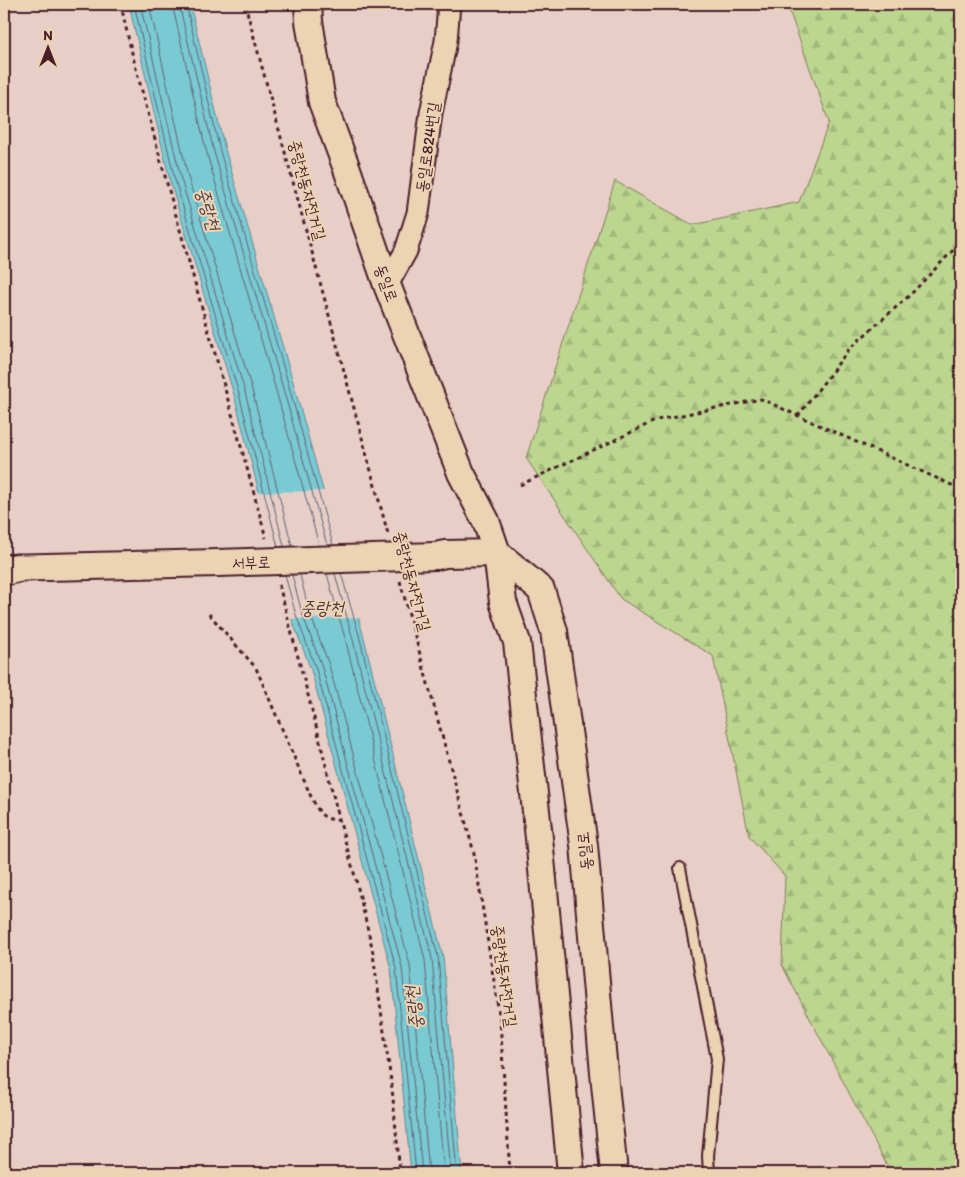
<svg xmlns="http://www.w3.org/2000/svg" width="965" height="1177" font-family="Itim,'Poor Story',sans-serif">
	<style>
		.forest { fill: url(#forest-firs); stroke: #827a5c }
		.water { fill: #7acad4; stroke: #678690 }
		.pier { fill: #e7cfc7 }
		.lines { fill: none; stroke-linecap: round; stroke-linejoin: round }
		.shore { stroke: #5d636f; stroke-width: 1 }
		.service-casing { stroke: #4a1f2b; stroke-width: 14 }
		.minor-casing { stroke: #4a1f2b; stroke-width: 25 }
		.tertiary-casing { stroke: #4a1f2b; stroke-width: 30 }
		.secondary-casing { stroke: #4a1f2b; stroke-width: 31 }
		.path { stroke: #4a1f2b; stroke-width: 3; stroke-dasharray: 4 4; stroke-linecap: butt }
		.service { stroke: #ebd3b3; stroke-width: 10 }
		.minor { stroke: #ebd3b3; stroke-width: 21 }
		.tertiary { stroke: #ebd3b3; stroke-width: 26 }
		.secondary { stroke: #ebd3b3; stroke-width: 28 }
		.tertiary-bridge-casing { stroke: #4a1f2b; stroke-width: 30; stroke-linecap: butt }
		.tertiary-bridge { stroke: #ebd3b3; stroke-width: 26 }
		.labels { text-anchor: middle; stroke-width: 4; stroke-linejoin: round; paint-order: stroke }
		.street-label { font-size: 16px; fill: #4a1f2b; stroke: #ebd3b3 }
		.water-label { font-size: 18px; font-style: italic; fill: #513944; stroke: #ebd3b3 }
	</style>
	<defs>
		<pattern id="forest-firs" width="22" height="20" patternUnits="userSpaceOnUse" patternTransform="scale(1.25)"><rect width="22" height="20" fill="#bbd68e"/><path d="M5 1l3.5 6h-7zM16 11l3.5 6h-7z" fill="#a2b77b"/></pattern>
	</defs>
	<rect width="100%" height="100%" fill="#e7cfc7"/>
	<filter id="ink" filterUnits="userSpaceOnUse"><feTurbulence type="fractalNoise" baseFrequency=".02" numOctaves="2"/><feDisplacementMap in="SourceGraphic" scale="10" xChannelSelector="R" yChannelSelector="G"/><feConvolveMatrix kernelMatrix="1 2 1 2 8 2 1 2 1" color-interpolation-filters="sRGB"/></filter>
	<g filter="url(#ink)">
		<!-- forest -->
		<polygon class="forest" points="779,4 961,4 961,1173 891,1173 782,965 785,876 749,836 713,656 621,599 526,458 615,181 693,225 799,202 829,122 789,10"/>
		<!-- water -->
		<polygon class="water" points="130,4 190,4 225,149 293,382 363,634 443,957 462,1173 411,1173 391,969 311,670 291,617 234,395 170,181 131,14"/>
		<!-- pier -->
		<polygon class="pier" points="326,491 361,618 289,619 256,492"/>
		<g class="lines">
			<!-- shore -->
			<g class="shore">
				<polyline points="135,4 136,13 175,180 239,394 278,547"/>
				<polyline points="141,4 142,12 181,179 245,392 284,546"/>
				<polyline points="149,4 188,177 252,390 292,546"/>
				<polyline points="172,4 207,154 275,387 319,545"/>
				<polyline points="179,4 214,152 282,385 327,545"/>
				<polyline points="186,4 220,151 288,383 333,545"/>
				<polyline points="341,573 359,635 438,957 457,1173"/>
				<polyline points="327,574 345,638 425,960 444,1173"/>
				<polyline points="335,574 352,636 432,958 451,1173"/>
				<polyline points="285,575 296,615 316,669 396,968 416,1173"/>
				<polyline points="292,575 302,613 322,667 402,967 422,1173"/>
				<polyline points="300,575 309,611 329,665 410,965 429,1173"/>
			</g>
			<!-- service casing -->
			<g class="service-casing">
				<polyline id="service" points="680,868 717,1059 708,1156 709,1173"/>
			</g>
			<!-- minor casing -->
			<g class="minor-casing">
				<polyline id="minor" points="387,285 406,251 418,213 431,113 446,41 449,4"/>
			</g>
			<!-- tertiary casing -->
			<g class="tertiary-casing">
				<g id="tertiary">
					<polyline points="308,4 309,21 322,102 347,169 387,285 461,473 486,521 497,553 503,602 517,642 539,838 571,1173"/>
					<polyline points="497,553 541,590 554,631 584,845 605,1084 614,1173"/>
					<polyline points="436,556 445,554 497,553"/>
					<polyline points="4,568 218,563"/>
				</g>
			</g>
			<!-- secondary casing -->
			<g class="secondary-casing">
				<polyline id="secondary" points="4,571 18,568"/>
			</g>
			<!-- path -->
			<g class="path">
				<path d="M121,4c10,52 26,103 39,154 35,127 72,253 106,380"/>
				<polyline points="245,4 388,534"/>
				<polyline points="798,416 850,348 910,295 961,242"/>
				<polyline points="520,485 657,420 761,399 954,486 961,481"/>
				<polyline points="400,581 474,853 500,1020 510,1173"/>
				<polyline points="279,585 318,733 339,819 356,880 372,947 392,1088 400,1173"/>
				<path d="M209,614l47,54 56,131c8,13 9,22 27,20"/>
			</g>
			<!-- service -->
			<use href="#service" class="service"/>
			<!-- minor -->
			<use href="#minor" class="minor"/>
			<!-- tertiary -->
			<use href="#tertiary" class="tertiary"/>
			<!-- secondary -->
			<use href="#secondary" class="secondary"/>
			<!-- tertiary-bridge casing -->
			<g class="tertiary-bridge-casing">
				<polyline id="tertiary-bridge" points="218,563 436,556"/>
			</g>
			<!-- tertiary-bridge -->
			<use href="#tertiary-bridge" class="tertiary-bridge"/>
		</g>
	</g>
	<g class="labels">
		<!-- street labels -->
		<g class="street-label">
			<text transform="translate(427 147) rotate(-82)" y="6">동일로824번길</text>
			<text transform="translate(308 190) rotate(75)" y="6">중랑천동자전거길</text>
			<text transform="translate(387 283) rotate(70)" y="6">동일로</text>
			<text transform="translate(251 562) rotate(-2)" y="6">서부로</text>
			<text transform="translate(413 581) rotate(75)" y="6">중랑천동자전거길</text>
			<text transform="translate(584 851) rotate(-96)" y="6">동일로</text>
			<text transform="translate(505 976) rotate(82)" y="6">중랑천동자전거길</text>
		</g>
		<!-- water labels -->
		<g class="water-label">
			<text transform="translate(208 209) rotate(73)" y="6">중랑천</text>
			<text x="322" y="614">중랑천</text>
			<text transform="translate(414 1008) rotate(-97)" y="6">중랑천</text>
		</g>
	</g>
	<!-- margin -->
	<rect width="965" height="1177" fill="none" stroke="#ebd3b3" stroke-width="20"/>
	<rect x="10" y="10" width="945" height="1157" fill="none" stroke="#4a1f2b" stroke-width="2" filter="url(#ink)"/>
	<!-- north arrow -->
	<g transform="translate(48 48)" stroke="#ebd3b3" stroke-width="4" paint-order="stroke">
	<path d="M0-4L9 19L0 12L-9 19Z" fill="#4a1f2b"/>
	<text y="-8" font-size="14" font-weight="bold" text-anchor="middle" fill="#4a1f2b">N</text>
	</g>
</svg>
